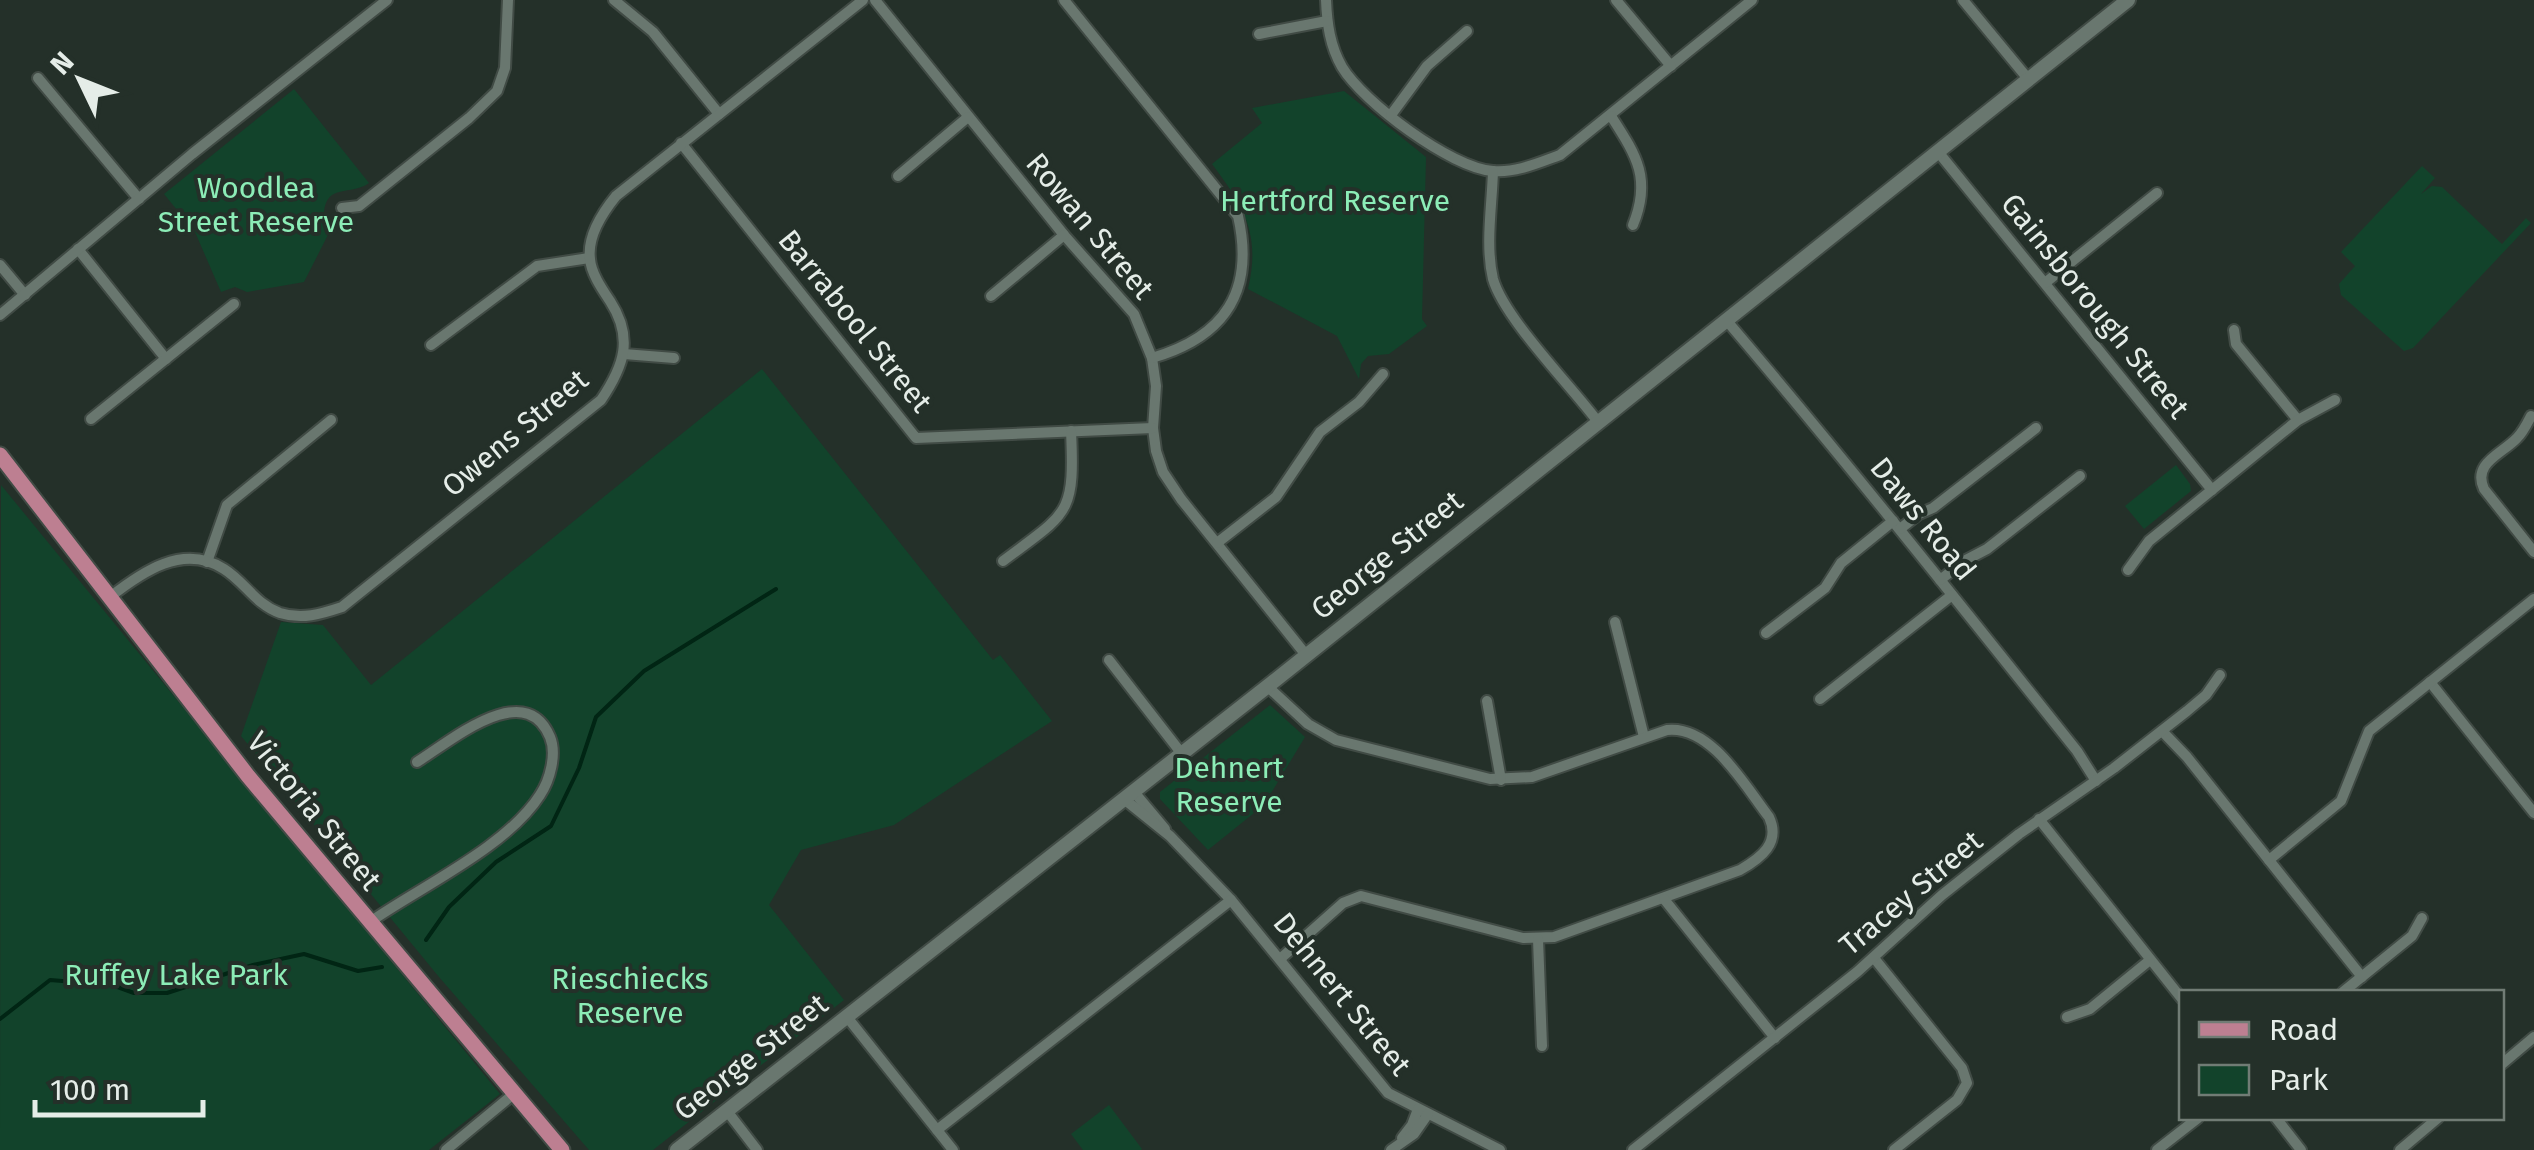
<svg xmlns="http://www.w3.org/2000/svg" width="2534" height="1150" font-family="'Fira Sans',sans-serif">
	<style>
		.green { fill: #12432b }
		.lines { fill: none; stroke-linecap: round; stroke-linejoin: round }
		.stream { stroke: #012514; stroke-width: 4 }
		.street-casing { stroke: #414b45; stroke-width: 14 }
		.secondary-casing { stroke: #414b45; stroke-width: 18 }
		.primary-casing { stroke: #414b45; stroke-width: 19 }
		.street { stroke: #69776f; stroke-width: 10 }
		.secondary { stroke: #69776f; stroke-width: 14 }
		.primary { stroke: #bd7f91; stroke-width: 15 }
		.labels { text-anchor: middle; stroke-width: 8; stroke-linejoin: round; paint-order: stroke }
		.park-label { font-size: 30px; fill: #8cedb7; stroke: #243029 }
		.street-label { font-size: 30px; fill: #e5ede8; stroke: #243029 }
	</style>
	<rect width="100%" height="100%" fill="#243029"/>
	<!-- green -->
	<g class="green">
		<path d="M294,89l75,94c-18,13 -43,0 -45,30l8,14 -28,55 -57,10 -12,-5 -14,5 -26,-60 -31,-38z"/>
		<path d="M1344,91l82,66 -4,162 5,7 -38,28 -21,2 -7,8 -2,15 -22,-43 -89,-47c13,-55 -4,-82 -36,-125l50,-41 -10,-15z"/>
		<polygon points="2422,166 2435,178 2421,194 2432,186 2442,187 2502,244 2526,218 2531,223 2413,348 2404,351 2341,295 2339,284 2355,266 2341,252"/>
		<polygon points="762,369 993,660 1000,655 1052,721 894,825 801,850 769,905 844,1000 653,1150 589,1150 439,977 241,736 281,622 323,625 371,685"/>
		<polygon points="2176,465 2190,484 2191,491 2144,529 2125,506"/>
		<polygon points="1,485 500,1094 429,1150 0,1150"/>
		<polygon points="1270,705 1305,737 1264,805 1208,850 1160,799 1160,792"/>
		<polygon points="1109,1105 1142,1149 1141,1150 1083,1150 1071,1134"/>
	</g>
	<g class="lines">
		<!-- stream -->
		<g class="stream">
			<polyline points="426,940 449,907 496,862 551,826 579,768 596,717 644,671 776,589"/>
			<polyline points="0,1019 50,980 112,985 134,993 167,993 253,965 304,954 358,971 382,967"/>
		</g>
		<!-- street casing -->
		<g class="street-casing">
			<g id="street">
				<polyline points="614,0 653,32 719,114"/>
				<polyline points="875,0 1064,235 1134,314 1152,358 1156,386 1153,428 1156,451 1163,472 1181,499 1306,655"/>
				<path d="M1064,0l174,216c17,75 -13,121 -86,142"/>
				<path d="M1326,0c1,24 4,46 16,67 21,35 109,101 151,104 23,2 45,-8 67,-16l192,-155"/>
				<polyline points="1616,0 1671,66"/>
				<polyline points="1963,0 2029,80"/>
				<polyline points="1259,34 1327,21"/>
				<polyline points="38,78 139,199"/>
				<polyline points="1391,115 1427,66 1467,31"/>
				<path d="M1611,116c25,39 41,62 22,109"/>
				<polyline points="681,143 916,438 1153,428"/>
				<polyline points="1939,153 2212,490"/>
				<path d="M1493,171c-1,35 -8,74 0,108 11,39 79,108 105,143"/>
				<polyline points="898,176 968,117"/>
				<polyline points="342,208 359,206 469,118 497,91 505,68 508,0"/>
				<polyline points="78,249 166,359"/>
				<polyline points="0,265 25,295"/>
				<polyline points="2045,283 2157,193"/>
				<polyline points="991,296 1064,235"/>
				<polyline points="0,315 192,154 387,0"/>
				<path d="M1727,321c120,141 235,286 350,430l19,30"/>
				<polyline points="2234,330 2236,344 2298,420"/>
				<polyline points="431,345 537,266 589,258"/>
				<polyline points="624,354 674,358"/>
				<path d="M2531,416c-4,8 -8,16 -14,22 -15,16 -45,25 -33,51l50,63"/>
				<polyline points="91,419 234,304"/>
				<polyline points="1900,529 1919,514 1933,508 2036,428"/>
				<polyline points="1217,543 1276,497 1320,432 1359,402 1383,374"/>
				<path d="M1003,561c65,-49 72,-45 68,-130"/>
				<polyline points="207,562 227,505 331,420"/>
				<polyline points="2128,570 2149,541 2298,420 2335,400"/>
				<polyline points="1940,580 1966,560 1987,549 2080,476"/>
				<path d="M110,597c32,-25 73,-54 114,-28 21,13 31,35 56,44 22,7 41,1 62,-6l259,-207c23,-34 33,-62 9,-99 -8,-12 -19,-28 -20,-42 -3,-23 13,-47 26,-63l247,-196"/>
				<polyline points="1615,622 1644,737"/>
				<polyline points="1766,633 1825,588 1841,563 1893,521"/>
				<polyline points="1109,660 1182,754"/>
				<polyline points="2430,682 2534,813"/>
				<path d="M1267,686l41,38 28,16 154,39 42,-2 135,-47c44,-5 78,56 102,87 12,26 -8,41 -29,53l-186,67 -31,1 -162,-42 -18,7 -63,56"/>
				<polyline points="1820,699 1952,595"/>
				<polyline points="1487,701 1501,780"/>
				<polyline points="2162,731 2187,757 2362,977"/>
				<polyline points="1134,792 1165,829"/>
				<polyline points="1124,799 1170,836 1231,900 1388,1093 1500,1150"/>
				<polyline points="2039,819 2182,999"/>
				<polyline points="2269,860 2341,801 2369,731 2534,599"/>
				<polyline points="1664,899 1775,1038"/>
				<path d="M370,922c50,-35 137,-75 170,-127 10,-15 17,-41 10,-58 -25,-60 -99,4 -133,25"/>
				<polyline points="1538,939 1542,1046"/>
				<polyline points="1874,958 1962,1068 1967,1083 1957,1100 1894,1150"/>
				<polyline points="2343,992 2412,936 2422,918"/>
				<polyline points="847,1017 953,1150"/>
				<polyline points="2067,1017 2090,1009 2150,960"/>
				<polyline points="2502,1064 2534,1037"/>
				<polyline points="727,1111 757,1150"/>
				<polyline points="2276,1118 2301,1150"/>
				<polyline points="937,1130 1231,900"/>
				<polyline points="1402,1138 1412,1125 1418,1109"/>
				<polyline points="446,1150 516,1092"/>
				<polyline points="1391,1150 1414,1134 1428,1114"/>
				<polyline points="1633,1150 1857,972 1942,895 2019,834 2114,768 2187,711 2206,695 2220,675"/>
				<polyline points="2157,1150 2198,1118"/>
				<polyline points="2400,1150 2438,1118"/>
			</g>
		</g>
		<!-- secondary casing -->
		<g class="secondary-casing">
			<polyline id="secondary" points="677,1150 1273,682 2128,0"/>
		</g>
		<!-- primary casing -->
		<g class="primary-casing">
			<polyline id="primary" points="0,455 248,776 562,1150"/>
		</g>
		<!-- street -->
		<use href="#street" class="street"/>
		<!-- secondary -->
		<use href="#secondary" class="secondary"/>
		<!-- primary -->
		<use href="#primary" class="primary"/>
	</g>
	<g class="labels">
		<!-- park labels -->
		<g class="park-label">
			<text x="256" y="198">Woodlea<tspan x="256" dy="34">Street Reserve</tspan></text>
			<text x="1335" y="211">Hertford Reserve</text>
			<text x="1229" y="778">Dehnert<tspan x="1229" dy="34">Reserve</tspan></text>
			<text x="176" y="985">Ruffey Lake Park</text>
			<text x="630" y="989">Rieschiecks<tspan x="630" dy="34">Reserve</tspan></text>
		</g>
		<!-- street labels -->
		<g class="street-label">
			<text transform="translate(1090 226) rotate(50)" y="10">Rowan Street</text>
			<text transform="translate(2095 306) rotate(51)" y="10">Gainsborough Street</text>
			<text transform="translate(855 321) rotate(51)" y="10">Barrabool Street</text>
			<text transform="translate(515 433) rotate(-40)" y="10">Owens Street</text>
			<text transform="translate(1923 519) rotate(51)" y="10">Daws Road</text>
			<text transform="translate(1387 555) rotate(-39)" y="10">George Street</text>
			<text transform="translate(314 811) rotate(51)" y="10">Victoria Street</text>
			<text transform="translate(1911 893) rotate(-40)" y="10">Tracey Street</text>
			<text transform="translate(1342 994) rotate(51)" y="10">Dehnert Street</text>
			<text transform="translate(751 1057) rotate(-38)" y="10">George Street</text>
		</g>
	</g>
	<!-- legend -->
	<rect x="2179" y="990" width="325" height="130" fill="#243029" stroke="#717c75" stroke-width="2.5"/>
	<rect x="2199" y="1022" width="50" height="15" fill="#bd7f91" stroke="#717c75" stroke-width="2.5"/>
	<text x="2269" y="1040" font-size="30" fill="#e5ede8">Road</text>
	<rect x="2199" y="1065" width="50" height="30" fill="#12432b" stroke="#717c75" stroke-width="2.5"/>
	<text x="2269" y="1090" font-size="30" fill="#e5ede8">Park</text>
	<!-- north arrow -->
	<g transform="translate(80 80) rotate(313)" stroke="#243029" stroke-width="8" paint-order="stroke">
	<path d="M0-8L18 38L0 25L-18 38Z" fill="#e5ede8"/>
	<text y="-15" font-size="28" font-weight="bold" text-anchor="middle" fill="#e5ede8">N</text>
	</g>
	<!-- scale -->
	<path d="M35 1100v15h168v-15" fill="none" stroke="#e5ede8" stroke-width="5"/>
	<text x="50" y="1100" font-size="30" fill="#e5ede8" stroke="#243029" stroke-width="8" paint-order="stroke">100 m</text>
</svg>
